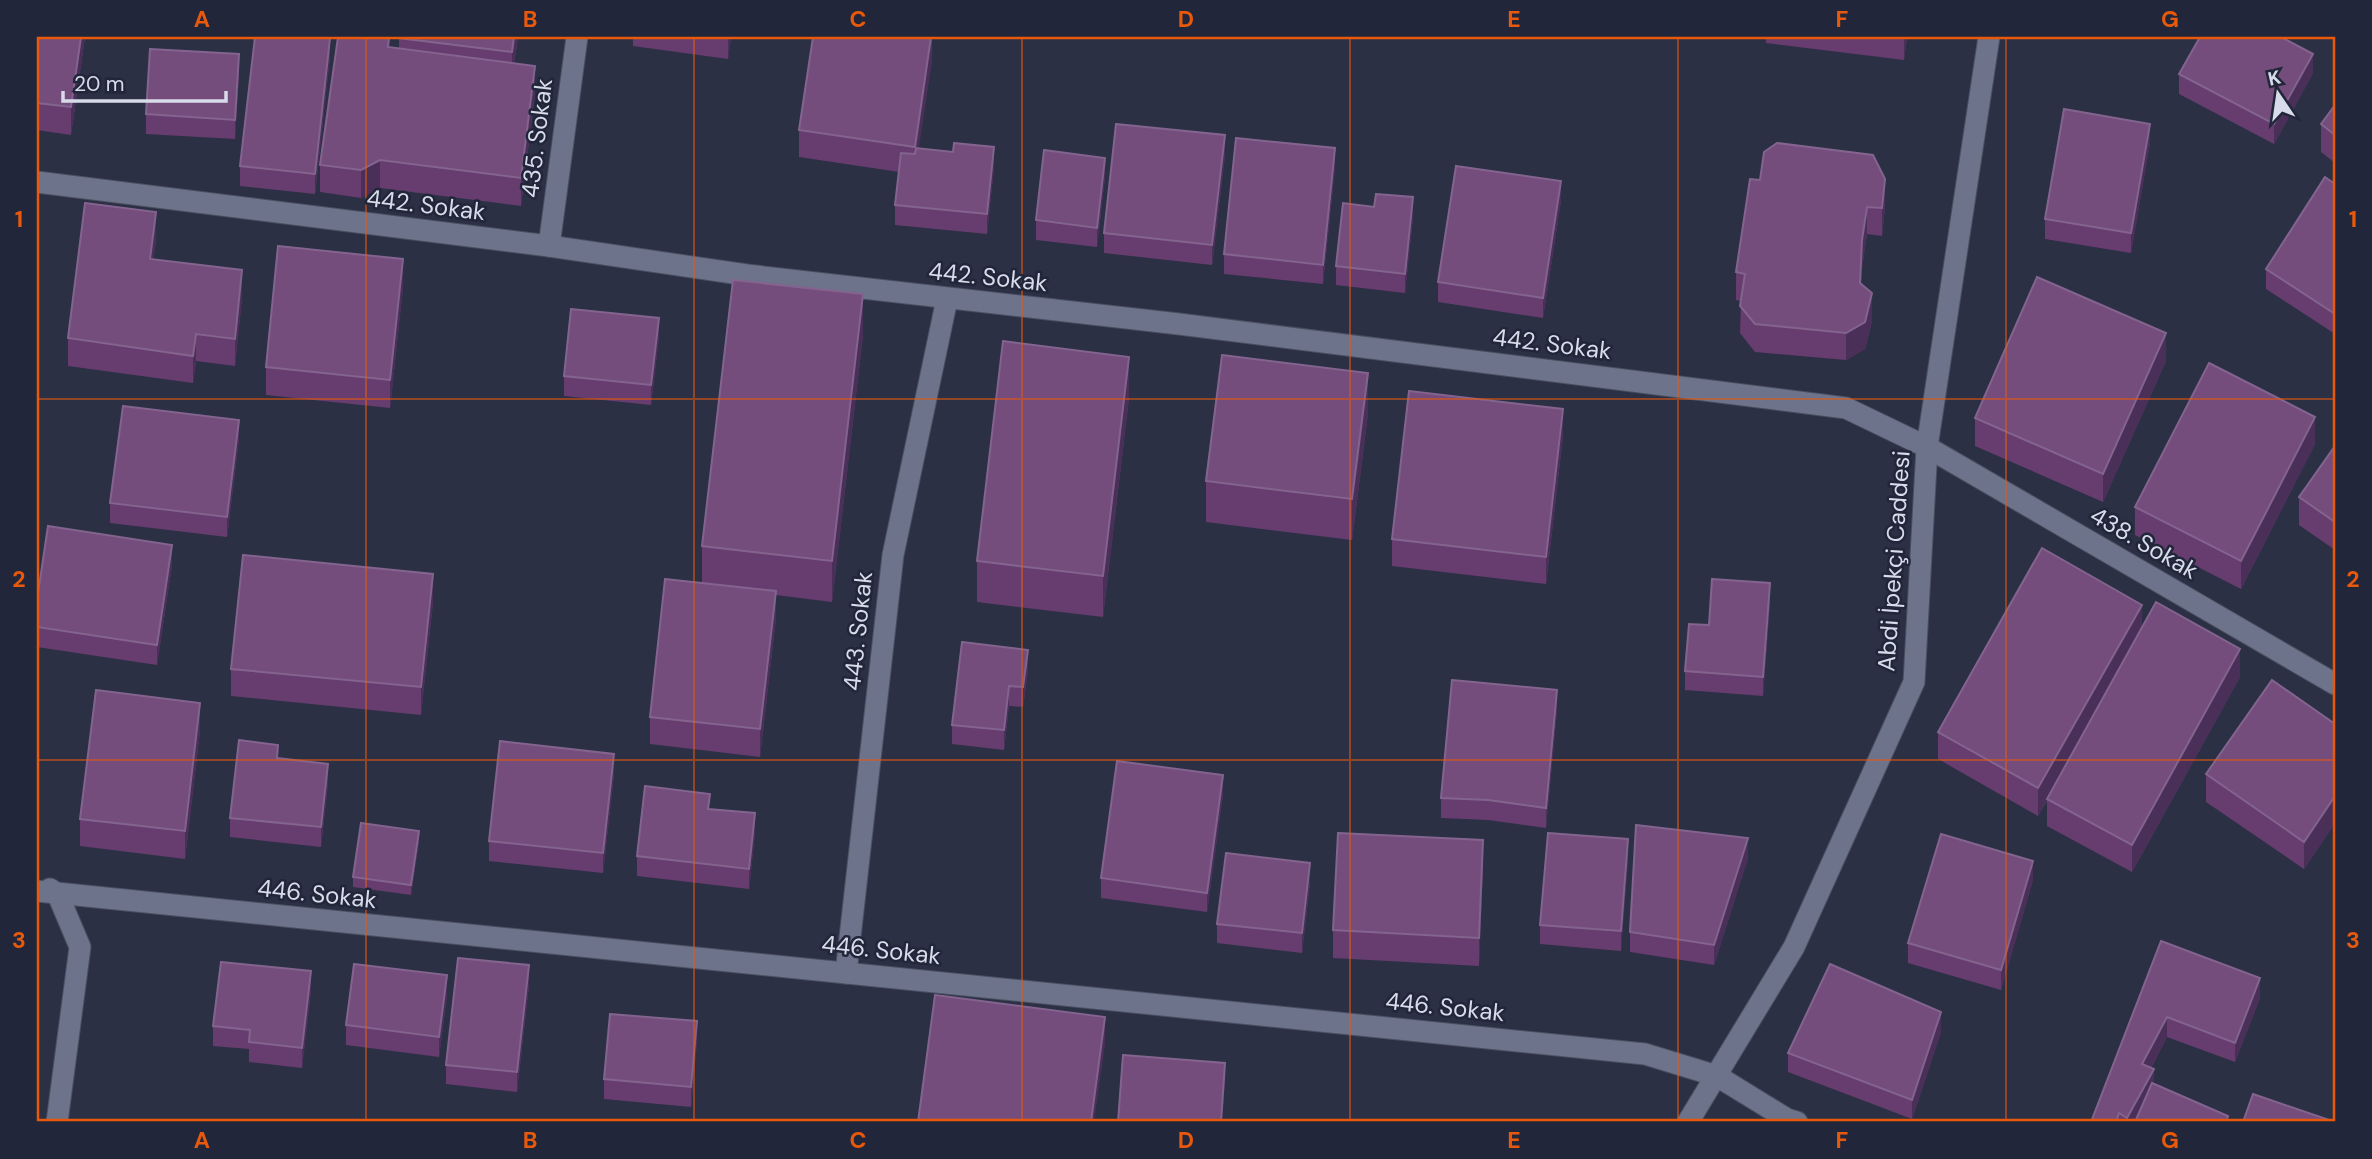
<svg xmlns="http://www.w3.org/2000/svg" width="2372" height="1159" font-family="'DM Sans',sans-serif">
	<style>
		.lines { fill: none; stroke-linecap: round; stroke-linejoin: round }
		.street-casing { stroke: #4a4e60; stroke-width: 23 }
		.secondary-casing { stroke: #4a4e60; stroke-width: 23 }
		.street { stroke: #6c738b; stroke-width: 21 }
		.secondary { stroke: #6c738b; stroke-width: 21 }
		.wall { fill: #673c6f }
		.shaded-wall { fill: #4a3059 }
		.building { fill: #744d7c; stroke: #83648e; stroke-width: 2 }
		.grid { fill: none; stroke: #e8590c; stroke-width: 2; stroke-opacity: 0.55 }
		.labels { text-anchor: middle; stroke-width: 5; stroke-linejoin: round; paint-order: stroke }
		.street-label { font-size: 24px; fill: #d8dcea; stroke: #21263a }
		.neatline { fill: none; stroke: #e8590c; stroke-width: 2.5 }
		.grid-label { font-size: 23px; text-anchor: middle; font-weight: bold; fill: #e8590c }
	</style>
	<rect width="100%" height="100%" fill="#2b3045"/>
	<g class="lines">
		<!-- street casing -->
		<g class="street-casing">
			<g id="street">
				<polyline points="37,182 549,246 747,275 1179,324 1846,408 1927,447 2335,684"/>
				<polyline points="549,246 577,37"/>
				<polyline points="50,889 58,895 80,947 57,1122"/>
				<polyline points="37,891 1645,1054 1717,1076 1787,1119 1797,1122"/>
				<polyline points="846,973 893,555 947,299"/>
			</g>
		</g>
		<!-- secondary casing -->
		<g class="secondary-casing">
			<polyline id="secondary" points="1688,1122 1794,947 1914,682 1927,447 1989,37"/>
		</g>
		<!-- street -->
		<use href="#street" class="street"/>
		<!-- secondary -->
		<use href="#secondary" class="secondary"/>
	</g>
	<!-- wall -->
	<g class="wall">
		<polygon points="37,37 85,37 71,135 37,130"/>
		<polygon points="399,37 518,37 514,64 535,94 521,206 380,188 361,198 320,192 320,165 390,47 399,48"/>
		<polygon points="633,37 731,37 728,59 633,46"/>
		<polygon points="932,37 932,60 918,149 994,167 987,234 895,225 895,205 899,172 799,157 799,130"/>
		<polygon points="1766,37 1907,37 1904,60 1766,43"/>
		<polygon points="330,57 315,194 240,186 240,166"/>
		<polygon points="2313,73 2274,144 2179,94 2179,74"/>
		<polygon points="239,74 235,139 146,134 146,114"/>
		<polygon points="2335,105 2335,163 2321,152 2321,124"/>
		<polygon points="2150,143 2131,253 2045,239 2045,219"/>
		<polygon points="1225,155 1212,265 1104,253 1104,233"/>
		<polygon points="1335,167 1323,284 1224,274 1224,254"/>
		<polygon points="1105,177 1097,247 1036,240 1036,220"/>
		<polygon points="1760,180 1885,206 1882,236 1867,234 1862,268 1861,284 1872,321 1865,349 1846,360 1755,352 1740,333 1741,301 1736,300 1736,272"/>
		<polygon points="2335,184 2335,334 2266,289 2266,269"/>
		<polygon points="1561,201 1543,318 1438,302 1438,282"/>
		<polygon points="1374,207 1413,217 1405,293 1336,285 1336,266"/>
		<polygon points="156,240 153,260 242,298 235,366 196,361 193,383 68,366 68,338"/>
		<polygon points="403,287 390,408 266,395 266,367"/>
		<polygon points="863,335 832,602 776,595 776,618 760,757 650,744 650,717 702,583 702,546"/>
		<polygon points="659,337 651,405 564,396 564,376"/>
		<polygon points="2166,361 2103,502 1975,446 1975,418"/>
		<polygon points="1129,398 1103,617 977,602 977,561"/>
		<polygon points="1368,414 1352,540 1206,522 1206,481"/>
		<polygon points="1563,436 1546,584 1392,566 1392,539"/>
		<polygon points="239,440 227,537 110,523 110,503"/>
		<polygon points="2315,444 2241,589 2135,535 2135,507"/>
		<polygon points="2335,446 2335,550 2299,525 2299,497"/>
		<polygon points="172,565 157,665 37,647 37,600"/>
		<polygon points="433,602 421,715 231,696 231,669"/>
		<polygon points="1770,603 1763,696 1685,690 1685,671"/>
		<polygon points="2142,628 2240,677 2132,872 2047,826 2047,801 2038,816 1938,759 1938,732"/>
		<polygon points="1028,670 1023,707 1009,706 1004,750 952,744 952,725"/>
		<polygon points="1557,710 1546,828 1488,820 1441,818 1441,798"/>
		<polygon points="2335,724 2335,823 2304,869 2206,802 2206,774"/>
		<polygon points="200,731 185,859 80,846 80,819"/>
		<polygon points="278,758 328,783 321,847 230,837 230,818"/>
		<polygon points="614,774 603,873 489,861 489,841"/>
		<polygon points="1223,794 1207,912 1101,898 1101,878"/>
		<polygon points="710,809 755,833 749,889 637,876 637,856"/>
		<polygon points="419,841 411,895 353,887 353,877"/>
		<polygon points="1748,858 1714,965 1630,952 1630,932"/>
		<polygon points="1628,859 1621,951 1540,944 1540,925"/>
		<polygon points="1483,868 1479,966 1333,958 1333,930"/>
		<polygon points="2033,880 2001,990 1908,963 1908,943"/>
		<polygon points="1310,883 1302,953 1217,943 1217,924"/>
		<polygon points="2161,941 2260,998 2235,1062 2167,1037 2151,1068 2154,1084 2228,1122 2091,1122"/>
		<polygon points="529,985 517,1092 446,1084 446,1065"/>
		<polygon points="311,991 302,1068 249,1062 249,1049 213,1046 213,1026"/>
		<polygon points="447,995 439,1057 346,1045 346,1025"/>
		<polygon points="1941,1032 1912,1119 1788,1072 1788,1053"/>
		<polygon points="697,1041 691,1107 604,1099 604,1079"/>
	</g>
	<!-- shaded-wall -->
	<g class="shaded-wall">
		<polygon points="81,37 85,37 71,135 71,107"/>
		<polygon points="514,37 518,37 512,80 512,52"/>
		<polygon points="728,37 731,37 728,59"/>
		<polygon points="931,37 932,60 915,174 915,147"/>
		<polygon points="1904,37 1907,37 1904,60"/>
		<polygon points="330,38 330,57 315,194 315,174"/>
		<polygon points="239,54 239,74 235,139 235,120"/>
		<polygon points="2313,54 2313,73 2274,144 2274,124"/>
		<polygon points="535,66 535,94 521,206 521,178"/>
		<polygon points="2150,124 2150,143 2131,253 2131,233"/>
		<polygon points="1225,135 1225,155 1212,265 1212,245"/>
		<polygon points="994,147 994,167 987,234 987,214"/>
		<polygon points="1335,148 1335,167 1323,284 1323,265"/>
		<polygon points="1105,158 1105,177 1097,247 1097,228"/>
		<polygon points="380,160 380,188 361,198 361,170"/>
		<polygon points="1885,179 1885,206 1882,236 1882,208"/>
		<polygon points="1561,181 1561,201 1543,318 1543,298"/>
		<polygon points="1413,197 1413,217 1405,293 1405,274"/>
		<polygon points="1867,207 1867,234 1862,268 1860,311 1862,240"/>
		<polygon points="156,212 156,240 150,287 150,259"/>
		<polygon points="403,259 403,287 390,408 390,380"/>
		<polygon points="242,270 242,298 235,366 235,339"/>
		<polygon points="1872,293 1872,321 1865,349 1846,360 1846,333"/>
		<polygon points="863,294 863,335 832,602 832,561"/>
		<polygon points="659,318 659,337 651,405 651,385"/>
		<polygon points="2166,333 2166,361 2103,502 2103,474"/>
		<polygon points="196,334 196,361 193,383 193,356"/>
		<polygon points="1129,357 1129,398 1103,617 1103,576"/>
		<polygon points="1368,373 1368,414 1352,540 1352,499"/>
		<polygon points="1563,409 1563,436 1546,584 1546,557"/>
		<polygon points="2315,417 2315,444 2241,589 2241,561"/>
		<polygon points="239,420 239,440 227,537 227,517"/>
		<polygon points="172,545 172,565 157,665 157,645"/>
		<polygon points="433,574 433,602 421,715 421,687"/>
		<polygon points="1770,583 1770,603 1763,696 1763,677"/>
		<polygon points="776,591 776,618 760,757 760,729"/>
		<polygon points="2142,605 2142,632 2038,816 2038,788"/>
		<polygon points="2240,649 2240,677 2132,872 2132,845"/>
		<polygon points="1028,650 1028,670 1023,707 1023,687"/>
		<polygon points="1009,686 1009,706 1004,750 1004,730"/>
		<polygon points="1557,690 1557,710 1546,828 1546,808"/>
		<polygon points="200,703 200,731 185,859 185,831"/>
		<polygon points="614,754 614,774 603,873 603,853"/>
		<polygon points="328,764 328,783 321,847 321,827"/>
		<polygon points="1223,775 1223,794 1207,912 1207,893"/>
		<polygon points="2335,796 2335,823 2304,869 2304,842"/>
		<polygon points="755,813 755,833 749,889 749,869"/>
		<polygon points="419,831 419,841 411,895 411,885"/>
		<polygon points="1748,838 1748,858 1714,965 1714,945"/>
		<polygon points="1628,839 1628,859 1621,951 1621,931"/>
		<polygon points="1483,840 1483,868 1479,966 1479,938"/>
		<polygon points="2033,861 2033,880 2001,990 2001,970"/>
		<polygon points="1310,863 1310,883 1302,953 1302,933"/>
		<polygon points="529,965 529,985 517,1092 517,1072"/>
		<polygon points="311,971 311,991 302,1068 302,1048"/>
		<polygon points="447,975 447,995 439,1057 439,1037"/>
		<polygon points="2260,978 2260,998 2235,1062 2235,1043"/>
		<polygon points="1941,1012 1941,1032 1912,1119 1912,1100"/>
		<polygon points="1105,1017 1105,1045 1094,1122 1091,1122"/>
		<polygon points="2167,1017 2167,1037 2142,1084 2142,1064"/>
		<polygon points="697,1021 697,1041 691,1107 691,1087"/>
		<polygon points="1225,1063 1225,1082 1222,1122 1221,1122"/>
		<polygon points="2154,1069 2154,1089 2136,1122 2127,1122 2127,1118"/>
	</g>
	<!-- building -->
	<g class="building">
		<polygon points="37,37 81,37 71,107 37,103"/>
		<polygon points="255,37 330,38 315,174 240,166"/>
		<polygon points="338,37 389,37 388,47 535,66 521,178 380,160 361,170 320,165"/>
		<polygon points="399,37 514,37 512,52 399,38"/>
		<polygon points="813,37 931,37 915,147 799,130"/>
		<polygon points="2200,37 2281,37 2313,54 2274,124 2179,74"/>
		<polygon points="150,49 239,54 235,120 146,114"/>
		<polygon points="2335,105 2335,135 2321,124"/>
		<polygon points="2064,109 2150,124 2131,233 2045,219"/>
		<polygon points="1116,124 1225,135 1212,245 1104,233"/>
		<polygon points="1236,138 1335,148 1323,265 1224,254"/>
		<polygon points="954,143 994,147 987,214 895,205 901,153 915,154 916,148 953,152"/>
		<polygon points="1777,143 1873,155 1885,179 1882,208 1867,207 1862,240 1860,283 1872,293 1865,322 1846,333 1755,324 1740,306 1745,274 1736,272 1750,179 1760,180 1764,152"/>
		<polygon points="1044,150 1105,158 1097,228 1036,220"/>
		<polygon points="1456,166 1561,181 1543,298 1438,282"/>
		<polygon points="2325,177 2335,184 2335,314 2266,269"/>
		<polygon points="1376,194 1413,197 1405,274 1336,266 1343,203 1374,207"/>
		<polygon points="85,203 156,212 150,259 242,270 235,339 196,334 193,356 68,338"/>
		<polygon points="278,246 403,259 390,380 266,367"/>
		<polygon points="2037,277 2166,333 2103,474 1975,418"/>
		<polygon points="733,280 863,294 832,561 702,546"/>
		<polygon points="571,309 659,318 651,385 564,376"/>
		<polygon points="1003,341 1129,357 1103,576 977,561"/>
		<polygon points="1222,355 1368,373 1352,499 1206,481"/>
		<polygon points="2209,363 2315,417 2241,561 2135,507"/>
		<polygon points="1409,391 1563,409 1546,557 1392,539"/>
		<polygon points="123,406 239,420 227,517 110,503"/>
		<polygon points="2335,446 2335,522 2299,497"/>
		<polygon points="48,526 172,545 157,645 37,627 37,600"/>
		<polygon points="2042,548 2142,605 2038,788 1938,732"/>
		<polygon points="243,555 433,574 421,687 231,669"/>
		<polygon points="665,579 776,591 760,729 650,717"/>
		<polygon points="1712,579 1770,583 1763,677 1685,671 1689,624 1709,625"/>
		<polygon points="2156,602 2240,649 2132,845 2047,799"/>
		<polygon points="962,642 1028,650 1023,687 1009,686 1004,730 952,725"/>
		<polygon points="1452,680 1557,690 1546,808 1488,800 1441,798"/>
		<polygon points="2272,680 2335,724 2335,796 2304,842 2206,774"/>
		<polygon points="96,690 200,703 185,831 80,819"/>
		<polygon points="239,740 278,745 277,758 328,764 321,827 230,818"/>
		<polygon points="500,741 614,754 603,853 489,841"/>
		<polygon points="1117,761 1223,775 1207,893 1101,878"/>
		<polygon points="645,786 710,794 708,809 755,813 749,869 637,856"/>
		<polygon points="361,823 419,831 411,885 353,877"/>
		<polygon points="1636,825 1748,838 1714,945 1630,932"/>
		<polygon points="1338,833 1483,840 1479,938 1333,930"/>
		<polygon points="1548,833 1628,839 1621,931 1540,925"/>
		<polygon points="1941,834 2033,861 2001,970 1908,943"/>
		<polygon points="1226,853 1310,863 1302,933 1217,924"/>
		<polygon points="2161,941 2260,978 2235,1043 2167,1017 2142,1064 2154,1069 2127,1118 2119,1113 2116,1122 2091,1122"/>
		<polygon points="458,958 529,965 517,1072 446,1065"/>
		<polygon points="221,962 311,971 302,1048 249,1042 250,1030 213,1026"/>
		<polygon points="354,964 447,975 439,1037 346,1025"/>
		<polygon points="1830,964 1941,1012 1912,1100 1788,1053"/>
		<polygon points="935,995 1105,1017 1091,1122 918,1122"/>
		<polygon points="610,1014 697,1021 691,1087 604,1079"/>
		<polygon points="1123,1055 1225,1063 1221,1122 1118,1122"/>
		<polygon points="2152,1083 2228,1116 2226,1122 2135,1122"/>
		<polygon points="2253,1094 2335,1122 2243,1122"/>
	</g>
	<!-- grid -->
	<path class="grid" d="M366,37v1085M694,37v1085M1022,37v1085M1350,37v1085M1678,37v1085M2006,37v1085M37,399h2298M37,760h2298"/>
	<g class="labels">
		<!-- street labels -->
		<g class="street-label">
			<text transform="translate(537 138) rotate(-83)" y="8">435. Sokak</text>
			<text transform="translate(426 205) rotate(7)" y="8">442. Sokak</text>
			<text transform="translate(988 277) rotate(6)" y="8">442. Sokak</text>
			<text transform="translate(1552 344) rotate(7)" y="8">442. Sokak</text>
			<text transform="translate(2144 543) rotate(30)" y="8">438. Sokak</text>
			<text transform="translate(1894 561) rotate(-86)" y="8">Abdi İpekçi Caddesi</text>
			<text transform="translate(858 631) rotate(-84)" y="8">443. Sokak</text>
			<text transform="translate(317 894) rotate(6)" y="8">446. Sokak</text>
			<text transform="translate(881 950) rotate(6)" y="8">446. Sokak</text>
			<text transform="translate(1445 1007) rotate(6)" y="8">446. Sokak</text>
		</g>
	</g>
	<!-- border -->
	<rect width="2372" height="1159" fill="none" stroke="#21263a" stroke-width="77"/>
	<!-- north arrow -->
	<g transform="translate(2278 94) rotate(347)" stroke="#21263a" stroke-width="5" paint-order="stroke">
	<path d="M0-5L12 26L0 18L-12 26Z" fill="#d8dcea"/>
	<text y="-10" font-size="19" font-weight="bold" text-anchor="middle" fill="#d8dcea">K</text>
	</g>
	<!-- scale -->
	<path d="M63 91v10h163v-10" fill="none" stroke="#d8dcea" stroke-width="3.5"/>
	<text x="74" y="91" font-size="21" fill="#d8dcea" stroke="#21263a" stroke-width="5" paint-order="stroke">20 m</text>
	<rect x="38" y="38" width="2296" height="1082" class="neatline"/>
	<g class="grid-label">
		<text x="202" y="27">A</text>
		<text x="530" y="27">B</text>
		<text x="858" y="27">C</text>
		<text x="1186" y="27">D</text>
		<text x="1514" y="27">E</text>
		<text x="1842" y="27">F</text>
		<text x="2170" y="27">G</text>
		<text x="19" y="227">1</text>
		<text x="2353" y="227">1</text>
		<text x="19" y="587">2</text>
		<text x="2353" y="587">2</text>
		<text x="19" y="948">3</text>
		<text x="2353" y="948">3</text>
		<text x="202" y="1148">A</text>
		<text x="530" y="1148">B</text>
		<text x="858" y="1148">C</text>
		<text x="1186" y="1148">D</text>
		<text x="1514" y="1148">E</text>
		<text x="1842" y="1148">F</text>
		<text x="2170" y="1148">G</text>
	</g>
</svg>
